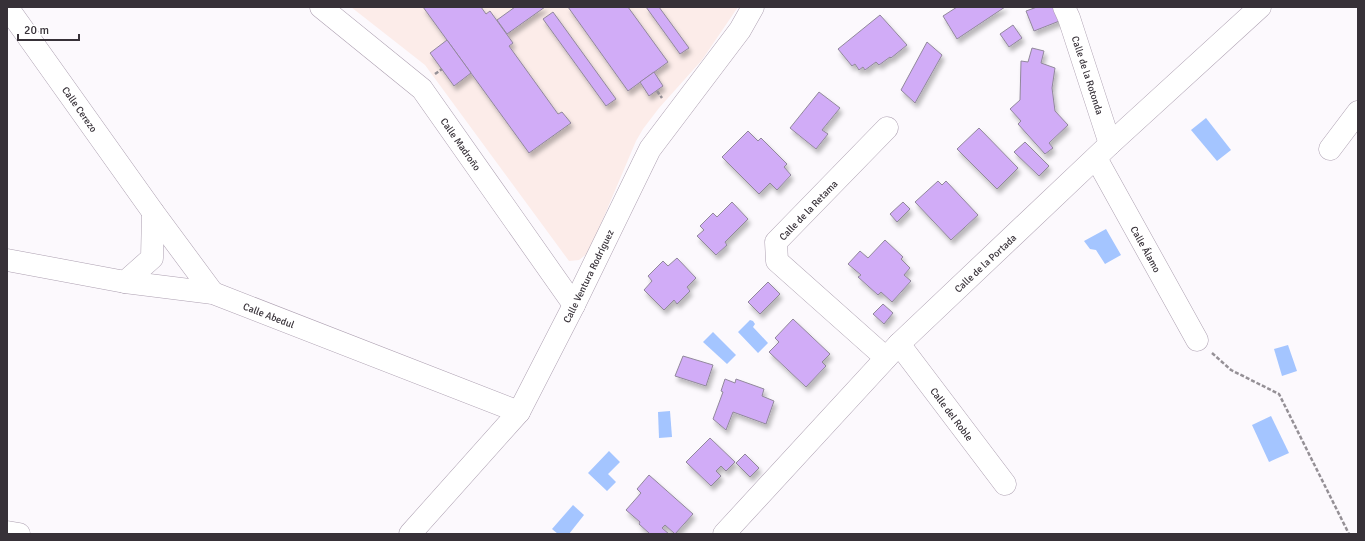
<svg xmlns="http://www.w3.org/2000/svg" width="1365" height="541" font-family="Signika,sans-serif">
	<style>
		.education { fill: #fcece9 }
		.water { fill: #a4c5ff }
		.building { fill: #d1acf7; stroke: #91889b; filter: url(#shadow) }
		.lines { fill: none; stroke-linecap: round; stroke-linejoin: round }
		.minor-casing { stroke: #ada0b1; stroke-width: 23 }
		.path { stroke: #959096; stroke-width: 2.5; stroke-dasharray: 4 2; stroke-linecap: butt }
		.minor { stroke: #fff; stroke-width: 22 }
		.labels { text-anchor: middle; stroke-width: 3.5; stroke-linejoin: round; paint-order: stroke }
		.street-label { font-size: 10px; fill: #373138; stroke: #fff }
	</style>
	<defs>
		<filter id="shadow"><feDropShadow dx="2.5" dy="4.5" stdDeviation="2" flood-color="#0004"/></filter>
	</defs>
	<rect width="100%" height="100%" fill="#fcf9fd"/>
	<!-- education -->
	<polygon class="education" points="351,7 738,7 702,60 659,108 643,129 636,141 589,252 579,260 569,261 425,65"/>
	<!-- water -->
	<g class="water">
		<polygon points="1206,118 1231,150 1217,161 1191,130"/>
		<polygon points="1106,229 1121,255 1105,264 1096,250 1090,249 1084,241"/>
		<polygon points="750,320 753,321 755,324 753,327 768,343 758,353 738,332"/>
		<polygon points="713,332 736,355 727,364 703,342"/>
		<polygon points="1288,345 1297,371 1282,376 1274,349"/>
		<polygon points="670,411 672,437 659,438 658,412"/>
		<polygon points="1271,416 1289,453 1269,462 1252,425"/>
		<polygon points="609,451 620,462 608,474 616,482 607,491 588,473"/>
		<polygon points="573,505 584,515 569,534 558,534 552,529"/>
	</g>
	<!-- building -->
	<g class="building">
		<polygon points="423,7 481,7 486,14 490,11 513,43 509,46 558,114 562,112 571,123 529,153"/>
		<polygon points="515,7 545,7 507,34 497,20"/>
		<polygon points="568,7 628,7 668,62 628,91"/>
		<polygon points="646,7 659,7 689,48 680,54"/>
		<polygon points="957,7 1005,7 957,39 943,16"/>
		<polygon points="1037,7 1057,7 1062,20 1034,31 1026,11"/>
		<polygon points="553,12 616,99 606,106 543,19"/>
		<polygon points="880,15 907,45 891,58 890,57 879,65 876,62 865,70 863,67 859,70 855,64 852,66 838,49"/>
		<polygon points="1013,25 1022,38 1009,47 1000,34"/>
		<polygon points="447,40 471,73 454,86 430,53"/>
		<polygon points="927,42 942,55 915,103 901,90"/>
		<polygon points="1032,48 1044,51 1041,63 1055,68 1052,88 1055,111 1068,125 1049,143 1053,148 1045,154 1018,124 1021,121 1010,109 1020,100 1021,61 1028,62"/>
		<polygon points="654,72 663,86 649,96 640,82"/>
		<polygon points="819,92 840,108 822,130 828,134 816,149 790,128"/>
		<polygon points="979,128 1018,168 997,189 957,149"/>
		<polygon points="748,131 758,141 761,138 787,164 784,167 791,175 777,190 770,183 759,194 722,157"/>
		<polygon points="1025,142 1049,166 1039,176 1014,152"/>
		<polygon points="938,181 942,185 946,181 978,215 951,240 915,202"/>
		<polygon points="732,202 748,219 725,242 727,245 716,255 697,236 704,230 700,226 713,213 717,217"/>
		<polygon points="903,202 910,209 897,222 890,214"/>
		<polygon points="885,240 903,257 901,259 910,268 904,275 911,281 892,302 881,292 878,295 858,277 861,275 848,264 860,251 868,258"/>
		<polygon points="677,258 696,278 687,287 690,291 677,304 674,300 664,310 644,290 652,281 648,276 663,261 668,266"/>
		<polygon points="768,282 780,294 760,314 748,302"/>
		<polygon points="883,304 893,313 884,324 873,314"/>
		<polygon points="793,319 830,354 822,362 826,366 806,387 769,352 779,342 775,338"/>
		<polygon points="683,356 713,365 706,386 675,376"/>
		<polygon points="725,379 735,383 736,379 764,389 762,396 774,401 766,424 733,412 726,430 713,419 723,392 721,391"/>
		<polygon points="710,438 735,462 726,471 721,466 716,471 721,476 711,486 686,462"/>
		<polygon points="745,454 759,468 750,477 736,463"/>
		<polygon points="649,475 693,514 675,534 665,525 662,528 669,534 650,534 639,524 640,522 626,510 641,493 637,489"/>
	</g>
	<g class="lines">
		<!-- minor casing -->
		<g class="minor-casing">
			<g id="minor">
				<polyline points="7,7 153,212 213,293"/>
				<polyline points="321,7 422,89 574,305"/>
				<polyline points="1064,7 1069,18 1110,144"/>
				<polyline points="1330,149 1358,112"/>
				<polyline points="1096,158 1197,340"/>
				<polyline points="7,260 125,282 213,293 519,412"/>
				<polyline points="125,282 152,258 153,212"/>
				<polyline points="899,344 1005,484"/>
				<polyline points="886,358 777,261 776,242 887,128"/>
				<polyline points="7,532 19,534"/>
				<polyline points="410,534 519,412 574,305 650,149 740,30 753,7"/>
				<polyline points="724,534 899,344 1110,144 1260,7"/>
			</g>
		</g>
		<!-- path -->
		<g class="path">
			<polyline points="435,74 442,69"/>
			<polyline points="657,91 662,98"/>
			<polyline points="1212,353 1231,370 1279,394 1349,534"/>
		</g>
		<!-- minor -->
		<use href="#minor" class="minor"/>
	</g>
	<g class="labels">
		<!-- street labels -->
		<g class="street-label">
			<text transform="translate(1088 75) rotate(72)" y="4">Calle de la Rotonda</text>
			<text transform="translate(80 109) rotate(55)" y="4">Calle Cerezo</text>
			<text transform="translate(461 144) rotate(55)" y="4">Calle Madroño</text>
			<text transform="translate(808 210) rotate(-46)" y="4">Calle de la Retama</text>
			<text transform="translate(1146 249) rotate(61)" y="4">Calle Álamo</text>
			<text transform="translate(985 263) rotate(-43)" y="4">Calle de la Portada</text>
			<text transform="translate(588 276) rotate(-64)" y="4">Calle Ventura Rodríguez</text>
			<text transform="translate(269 315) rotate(21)" y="4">Calle Abedul</text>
			<text transform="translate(952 414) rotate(53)" y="4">Calle del Roble</text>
		</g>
	</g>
	<!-- border -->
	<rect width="1365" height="541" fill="none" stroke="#373138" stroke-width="16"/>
	<!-- scale -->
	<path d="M18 34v6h61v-6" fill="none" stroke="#373138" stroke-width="2"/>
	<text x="24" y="34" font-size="12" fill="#373138" stroke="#ffffff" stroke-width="3" paint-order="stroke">20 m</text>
</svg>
